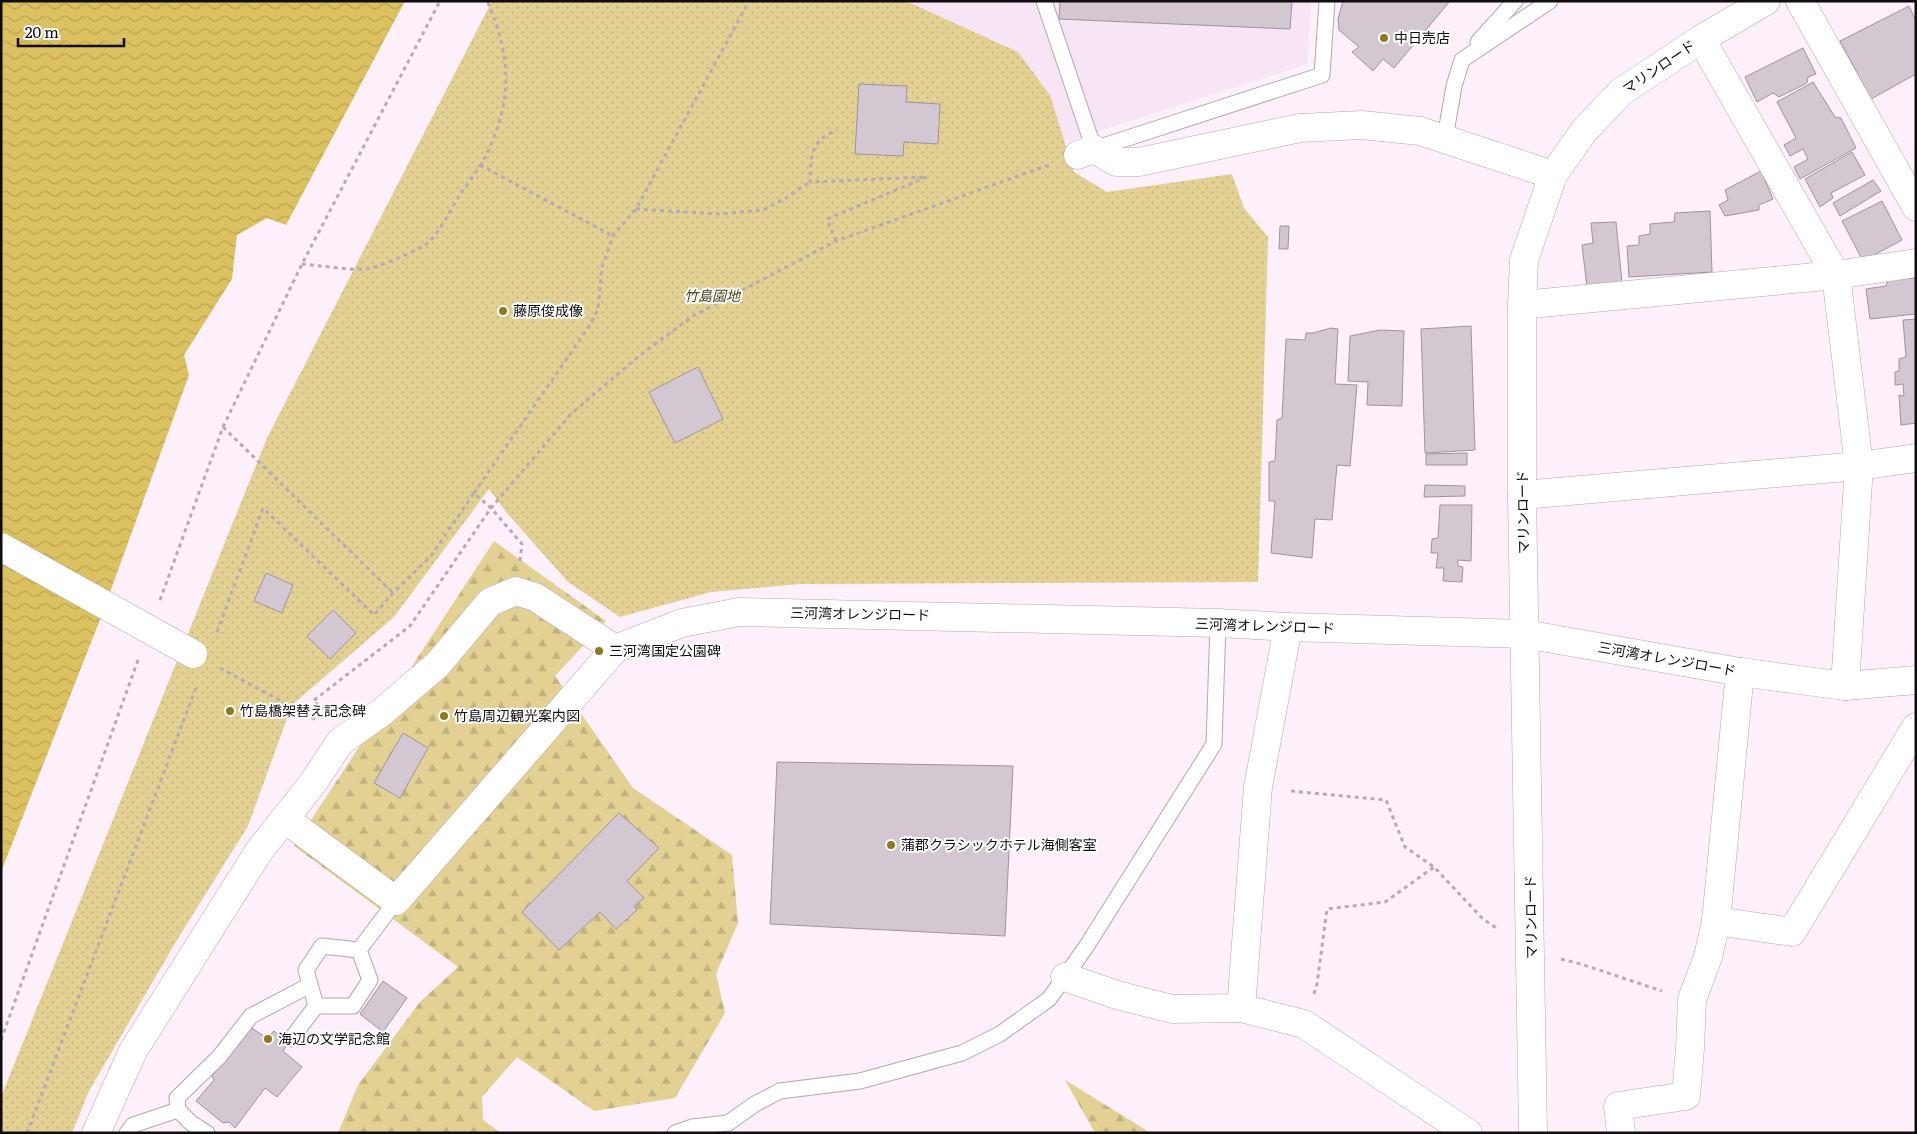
<svg xmlns="http://www.w3.org/2000/svg" width="1917" height="1134" font-family="Literata,'Noto Sans JP',serif">
	<style>
		.built { fill: #f7e4f5 }
		.forest { fill: url(#forest-firs) }
		.park { fill: url(#park-dots) }
		.water { fill: url(#water-waves) }
		.building { fill: #d3c7d1; stroke: #9f939e }
		.lines { fill: none; stroke-linecap: round; stroke-linejoin: round }
		.lane-casing { stroke: #b3a7b1; stroke-width: 17 }
		.street-casing { stroke: #b3a7b1; stroke-width: 29 }
		.secondary-casing { stroke: #b3a7b1; stroke-width: 29 }
		.path { stroke: #b6abb4; stroke-width: 3; stroke-dasharray: 4 4; stroke-linecap: butt }
		.lane { stroke: #fff; stroke-width: 15 }
		.street { stroke: #fff; stroke-width: 28 }
		.secondary { stroke: #fff; stroke-width: 28 }
		.street-bridge-casing { stroke: #b3a7b1; stroke-width: 29; stroke-linecap: butt }
		.street-bridge { stroke: #fff; stroke-width: 28 }
		.poi-dot { fill: #8f7a20; stroke: #fff; stroke-width: 2 }
		.labels { text-anchor: middle; stroke-width: 4; stroke-linejoin: round; paint-order: stroke }
		.poi-label { font-size: 14px; fill: #110c10; stroke: #fff; text-anchor: start }
		.street-label { font-size: 14px; fill: #110c10; stroke: #fff }
		.park-label { font-size: 14px; font-style: italic; fill: #4a3f16; stroke: #fff }
	</style>
	<defs>
		<pattern id="forest-firs" width="22" height="20" patternUnits="userSpaceOnUse" patternTransform="scale(1.25)"><rect width="22" height="20" fill="#e2d193"/><path d="M5 1l3.5 6h-7zM16 11l3.5 6h-7z" fill="#c1b27e"/></pattern>
		<pattern id="park-dots" width="8" height="8" patternUnits="userSpaceOnUse" patternTransform="scale(1.25)"><rect width="8" height="8" fill="#e2d193"/><path d="M2 2h.1M6 6h.1" fill="none" stroke="#c1b27e" stroke-width="1.8" stroke-linecap="round"/></pattern>
		<pattern id="water-waves" width="16" height="10" patternUnits="userSpaceOnUse" patternTransform="scale(1.25)"><rect width="16" height="10" fill="#dbc160"/><path d="M0 5q4-4 8 0t8 0" fill="none" stroke="#bba552"/></pattern>
	</defs>
	<rect width="100%" height="100%" fill="#fdf0fb"/>
	<!-- built -->
	<polygon class="built" points="906,1 1311,1 1307,64 1065,142 1050,95 1018,52"/>
	<!-- forest -->
	<g class="forest">
		<polygon points="494,541 606,621 555,676 633,788 732,855 738,923 716,974 725,1013 675,1098 594,1111 517,1057 482,1097 483,1120 501,1133 338,1133 358,1085 420,1002 458,967 294,846"/>
		<polygon points="1065,1080 1151,1133 1095,1133"/>
	</g>
	<!-- park -->
	<polygon class="park" points="492,1 906,1 1018,52 1050,95 1074,172 1107,192 1232,174 1244,208 1268,237 1258,582 800,584 711,592 620,617 568,582 506,512 489,489 394,617 292,705 248,826 177,940 89,1091 72,1133 1,1133 1,1097 267,438"/>
	<!-- water -->
	<polygon class="water" points="1,1 405,1 286,225 267,218 237,235 232,279 184,355 189,375 101,617 1,872"/>
	<!-- building -->
	<g class="building">
		<polygon points="1060,1 1292,1 1290,29 1059,19"/>
		<polygon points="1343,1 1450,1 1394,68 1383,59 1373,71 1352,52 1359,47 1339,30 1338,19"/>
		<polygon points="1909,6 1916,21 1916,74 1871,99 1840,41"/>
		<polygon points="1803,48 1816,74 1808,77 1807,83 1779,97 1773,93 1757,102 1745,77"/>
		<polygon points="1813,82 1835,117 1841,118 1856,148 1800,179 1794,167 1808,159 1803,149 1790,156 1784,145 1796,138 1777,102"/>
		<polygon points="859,84 907,86 906,102 940,104 938,144 904,142 903,156 855,154"/>
		<polygon points="1852,152 1865,175 1831,193 1833,198 1820,207 1805,179"/>
		<polygon points="1761,171 1773,199 1759,205 1759,210 1725,216 1719,205 1728,200 1725,190"/>
		<polygon points="1873,180 1881,191 1840,216 1833,203"/>
		<polygon points="1882,201 1902,240 1863,261 1842,221"/>
		<polygon points="1710,211 1712,272 1629,277 1627,246 1639,245 1639,236 1650,234 1650,224 1674,222 1675,213"/>
		<polygon points="1616,222 1622,282 1587,287 1582,245 1593,243 1591,223"/>
		<polygon points="1280,226 1289,226 1288,249 1279,249"/>
		<polygon points="1916,278 1916,314 1870,319 1866,289 1886,286 1888,280"/>
		<polygon points="1916,319 1916,423 1901,425 1899,395 1904,396 1903,384 1895,385 1895,372 1899,371 1899,359 1906,357 1903,320"/>
		<polygon points="1471,326 1475,450 1425,453 1421,329"/>
		<polygon points="1331,328 1338,329 1335,384 1357,385 1350,466 1337,465 1332,520 1315,519 1312,558 1271,553 1275,501 1269,501 1269,462 1275,461 1277,420 1282,418 1286,339 1305,340 1306,333 1313,333"/>
		<polygon points="1380,330 1404,331 1402,406 1367,405 1368,382 1348,381 1350,336"/>
		<polygon points="698,367 723,419 675,443 649,392"/>
		<polygon points="1467,453 1467,465 1426,465 1426,454"/>
		<polygon points="1425,485 1465,486 1465,496 1424,497"/>
		<polygon points="1440,505 1472,505 1471,561 1458,560 1458,566 1463,567 1462,582 1443,581 1444,568 1436,568 1438,553 1431,553 1432,539 1438,538"/>
		<polygon points="266,573 293,585 282,613 254,601"/>
		<polygon points="333,610 356,633 330,659 307,636"/>
		<polygon points="403,733 428,748 400,798 374,783"/>
		<polygon points="777,762 1013,766 1005,936 770,924"/>
		<polygon points="619,813 659,848 627,881 644,898 634,906 637,910 616,929 600,912 559,950 522,912"/>
		<polygon points="383,981 407,998 383,1032 360,1014"/>
		<polygon points="250,1027 267,1038 274,1031 288,1043 283,1051 302,1067 277,1097 265,1088 235,1128 229,1122 223,1123 196,1101 214,1080 212,1076"/>
	</g>
	<g class="lines">
		<!-- lane casing -->
		<g class="lane-casing">
			<g id="lane">
				<polyline points="1044,1 1094,149 1322,75 1327,1"/>
				<polyline points="1478,42 1515,1"/>
				<polyline points="1445,138 1454,86 1462,60 1550,1"/>
				<polyline points="359,950 322,946 306,970 316,1006 353,1006 370,980 359,950 396,901"/>
				<polyline points="291,1039 316,1006"/>
				<polyline points="127,1133 133,1125 178,1110"/>
				<polyline points="207,1133 191,1123 178,1110 177,1098 219,1057 251,1016 310,985"/>
				<polyline points="675,1133 692,1127 728,1123 755,1104 780,1091 860,1081 962,1053 1000,1034 1049,999 1086,947 1214,744 1218,623"/>
			</g>
		</g>
		<!-- street casing -->
		<g class="street-casing">
			<g id="street">
				<polyline points="1800,1 1916,207"/>
				<polyline points="1701,39 1836,275 1859,466 1845,686"/>
				<polyline points="1078,155 1094,149 1116,162 1139,162 1300,128 1362,125 1420,131 1553,175"/>
				<polyline points="1522,305 1836,275 1916,263"/>
				<polyline points="1522,495 1859,466 1916,458"/>
				<polyline points="1288,627 1258,787 1241,1008 1304,1024 1468,1133"/>
				<polyline points="1716,921 1792,932 1916,727"/>
				<polyline points="1065,977 1117,995 1172,1009 1241,1008"/>
				<polyline points="96,1133 133,1051 259,851 313,783 340,742 382,712 438,664 490,602 516,591 535,597 615,649 396,901 285,819"/>
				<polyline points="1621,1133 1618,1106 1686,1096 1690,1048 1692,999 1708,957 1716,921 1740,672"/>
			</g>
		</g>
		<!-- secondary casing -->
		<g class="secondary-casing">
			<g id="secondary">
				<polyline points="615,649 682,623 739,612 1218,623 1288,627 1525,634 1740,672 1845,686 1916,680"/>
				<polyline points="1533,1133 1522,495 1522,305 1524,260 1553,175 1584,131 1621,92 1701,39 1766,1"/>
			</g>
		</g>
		<!-- path -->
		<g class="path">
			<polyline points="480,165 613,236"/>
			<polyline points="636,209 719,214 763,210 786,198 810,182"/>
			<path d="M836,241l-9,-22 100,-42 -117,5c1,-26 0,-41 27,-52"/>
			<path d="M302,264c15,1 56,8 68,4 11,-2 52,-19 59,-26 11,-11 23,-34 31,-48 12,-16 25,-33 32,-52 21,-50 17,-90 -4,-139l-4,-2"/>
			<polyline points="223,427 393,593"/>
			<polyline points="474,493 588,328 598,309 602,267 613,236 636,209 749,1"/>
			<polyline points="520,561 522,544 491,508 571,414 639,356 693,316 836,241 1049,165"/>
			<polyline points="160,600 223,427 302,264 440,1"/>
			<polyline points="217,632 263,508 374,615 393,593 431,556 474,493 491,508 410,626 313,701 328,712"/>
			<polyline points="220,668 316,720"/>
			<polyline points="1291,791 1386,800 1405,847 1434,867 1483,919 1498,929"/>
			<polyline points="1561,959 1581,964 1662,991"/>
			<polyline points="1314,994 1317,984 1327,909 1385,902 1434,867"/>
			<polyline points="1,1040 138,660"/>
			<polyline points="27,1133 197,685"/>
		</g>
		<!-- lane -->
		<use href="#lane" class="lane"/>
		<!-- street -->
		<use href="#street" class="street"/>
		<!-- secondary -->
		<use href="#secondary" class="secondary"/>
		<!-- street-bridge casing -->
		<g class="street-bridge-casing">
			<polyline id="street-bridge" points="1,547 193,654"/>
		</g>
		<!-- street-bridge -->
		<use href="#street-bridge" class="street-bridge"/>
	</g>
	<!-- markers -->
	<g class="poi-dot">
		<circle cx="1384" cy="38" r="5"/>
		<circle cx="503" cy="311" r="5"/>
		<circle cx="599" cy="651" r="5"/>
		<circle cx="230" cy="711" r="5"/>
		<circle cx="444" cy="716" r="5"/>
		<circle cx="891" cy="845" r="5"/>
		<circle cx="268" cy="1039" r="5"/>
	</g>
	<g class="labels">
		<!-- poi labels -->
		<g class="poi-label">
			<text x="1394" y="43">中日売店</text>
			<text x="513" y="316">藤原俊成像</text>
			<text x="609" y="656">三河湾国定公園碑</text>
			<text x="240" y="716">竹島橋架替え記念碑</text>
			<text x="454" y="721">竹島周辺観光案内図</text>
			<text x="901" y="850">蒲郡クラシックホテル海側客室</text>
			<text x="278" y="1044">海辺の文学記念館</text>
		</g>
		<!-- street labels -->
		<g class="street-label">
			<text transform="translate(1659 67) rotate(-34)" y="5">マリンロード</text>
			<text transform="translate(1523 512) rotate(-91)" y="5">マリンロード</text>
			<text transform="translate(860 614) rotate(1)" y="5">三河湾オレンジロード</text>
			<text transform="translate(1265 626) rotate(2)" y="5">三河湾オレンジロード</text>
			<text transform="translate(1667 659) rotate(10)" y="5">三河湾オレンジロード</text>
			<text transform="translate(1531 917) rotate(-91)" y="5">マリンロード</text>
		</g>
		<!-- park labels -->
		<g class="park-label">
			<text x="712" y="301">竹島園地</text>
		</g>
	</g>
	<!-- border -->
	<rect width="1917" height="1134" fill="none" stroke="#110c10" stroke-width="5"/>
	<!-- scale -->
	<path d="M18 38v8h106v-8" fill="none" stroke="#110c10" stroke-width="2.5"/>
	<text x="25" y="38" font-size="15" fill="#110c10" stroke="#ffffff" stroke-width="4" paint-order="stroke">20 m</text>
</svg>
